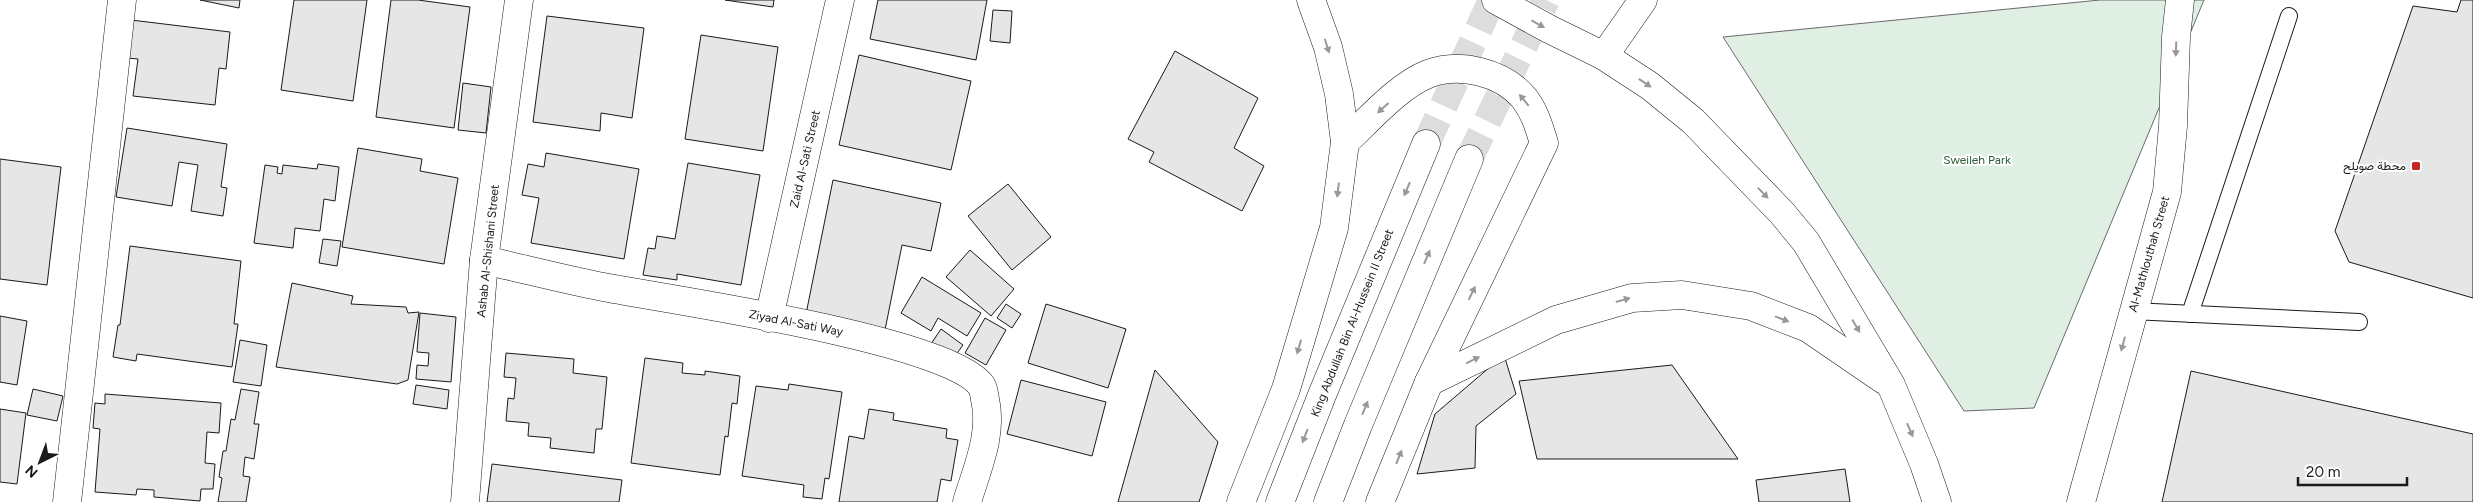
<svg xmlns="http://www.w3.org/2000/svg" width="2473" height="502" font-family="Figtree,Vazirmatn,sans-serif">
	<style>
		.green { fill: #e0efe3; stroke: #6a6a6a }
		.building { fill: #e6e6e6; stroke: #1a1a1a }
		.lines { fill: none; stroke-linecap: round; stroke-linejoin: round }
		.trunk-tunnel { stroke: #ddd; stroke-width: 28; stroke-dasharray: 28 14; stroke-linecap: butt }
		.service-casing { stroke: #1a1a1a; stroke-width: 18 }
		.minor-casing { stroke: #1a1a1a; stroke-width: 29 }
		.primary-casing { stroke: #1a1a1a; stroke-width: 29 }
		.trunk-casing { stroke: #1a1a1a; stroke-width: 29 }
		.service { stroke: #fff; stroke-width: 16 }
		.minor { stroke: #fff; stroke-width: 28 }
		.primary { stroke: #fff; stroke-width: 28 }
		.trunk { stroke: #fff; stroke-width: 28 }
		.oneway { fill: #989898 }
		.poi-dot { fill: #c62828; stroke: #fff; stroke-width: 2 }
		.labels { text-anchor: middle; stroke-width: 4; stroke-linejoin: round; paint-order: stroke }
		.street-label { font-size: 12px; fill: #1a1a1a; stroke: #fff }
		.park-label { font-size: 12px; fill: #2b5a34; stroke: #fff }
		.poi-label { font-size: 12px; fill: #1a1a1a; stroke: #fff; text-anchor: end }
	</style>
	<rect width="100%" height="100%" fill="#fff"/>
	<!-- green -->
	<polygon class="green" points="2100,0 2204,0 2034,408 1964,411 1723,37"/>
	<!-- building -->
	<g class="building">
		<polygon points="200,0 240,0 239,8"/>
		<polygon points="294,0 367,0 353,101 281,90"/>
		<polygon points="391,0 418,0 470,7 454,128 376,117"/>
		<polygon points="725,0 774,0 773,7"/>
		<polygon points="878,0 987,0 976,60 870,39"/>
		<polygon points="2461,0 2473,0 2473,298 2349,262 2335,231 2413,6 2457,12"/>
		<polygon points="993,10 1012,11 1010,43 990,41"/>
		<polygon points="547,16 644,28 632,118 601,113 600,131 533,122"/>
		<polygon points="131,20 230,32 226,69 219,68 215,105 133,96 138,59 127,58"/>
		<polygon points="701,35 778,47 763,151 685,139"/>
		<polygon points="1175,51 1258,98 1234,148 1264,166 1242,211 1149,162 1154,152 1128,139"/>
		<polygon points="859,55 971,81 951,170 839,145"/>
		<polygon points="463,83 491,87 486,133 458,130"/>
		<polygon points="127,128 227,144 221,187 227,188 223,216 191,211 198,165 179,162 172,206 116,197"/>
		<polygon points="358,148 422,159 420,171 458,178 444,264 342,247"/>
		<polygon points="546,153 639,169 624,259 531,243 539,198 522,195 528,164 544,167"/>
		<polygon points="0,159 61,167 47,285 0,279"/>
		<polygon points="688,163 760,175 741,285 677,274 677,280 643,275 648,248 655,249 657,236 675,239"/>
		<polygon points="318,164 339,167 335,201 324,199 320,231 295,228 293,248 254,243 265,165 278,167 277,173 282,174 283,165 317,169"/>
		<polygon points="833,180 941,203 931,251 902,245 884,335 805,319"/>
		<polygon points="1008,184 1051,237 1012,270 968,216"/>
		<polygon points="323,239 341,241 337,266 319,263"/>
		<polygon points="130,246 241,261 234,324 238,324 232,367 137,354 136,361 113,357 118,325 120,325"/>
		<polygon points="970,250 1014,289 991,316 946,277"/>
		<polygon points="922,277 981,313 967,336 938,318 931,331 901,313"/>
		<polygon points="292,283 353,296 351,304 406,307 408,313 419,312 408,380 397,384 276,367"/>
		<polygon points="1006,304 1021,314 1012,328 997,318"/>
		<polygon points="1046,304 1126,329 1108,388 1028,363"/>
		<polygon points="420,313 456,317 451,382 416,379 417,365 428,366 429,353 417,352"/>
		<polygon points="0,316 27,321 17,385 0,382"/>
		<polygon points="985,318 1006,330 986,365 965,353"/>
		<polygon points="941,329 963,345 952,360 931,344"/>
		<polygon points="240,340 267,345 261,386 233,382"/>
		<polygon points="506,353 574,359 573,373 607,377 602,429 596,429 594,453 550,448 551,438 528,436 529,423 506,421 508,398 514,399 516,378 504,377"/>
		<polygon points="1504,355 1516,394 1476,426 1475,468 1417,474 1435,414"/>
		<polygon points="645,358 683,363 682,373 705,375 705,371 740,376 737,404 732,403 728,437 725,436 720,475 631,463"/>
		<polygon points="1672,365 1738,459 1537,459 1519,381"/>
		<polygon points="1155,370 1218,442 1199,502 1118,502"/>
		<polygon points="2191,371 2473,434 2473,502 2162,502"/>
		<polygon points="1021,380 1106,402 1092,456 1007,434"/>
		<polygon points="789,384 842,392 829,479 825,478 822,499 803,497 804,485 742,476 756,386 788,390"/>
		<polygon points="416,385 449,390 447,409 413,404"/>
		<polygon points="33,389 63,396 57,421 27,415"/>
		<polygon points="241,389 259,392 254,424 259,424 254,459 245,457 243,476 250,477 246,502 218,502 222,478 219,477 223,451 226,451 231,419 235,420"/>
		<polygon points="105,394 221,403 219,433 207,432 205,463 215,464 213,489 201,489 200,501 154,497 154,490 137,489 136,495 95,492 100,429 93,428 95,403 105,404"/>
		<polygon points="0,409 26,413 17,484 0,482"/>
		<polygon points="869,409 894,413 893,420 947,429 946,438 958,440 951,481 941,479 937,502 839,502 849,436 864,439"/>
		<polygon points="492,464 622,480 619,502 487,502"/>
		<polygon points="1845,469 1850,502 1759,502 1756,480"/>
	</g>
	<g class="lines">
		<!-- trunk-tunnel -->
		<g class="trunk-tunnel">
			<polyline points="1426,144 1492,0"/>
			<polyline points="1469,159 1546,0"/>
		</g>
		<!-- service casing -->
		<g class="service-casing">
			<g id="service">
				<polyline points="2132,311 2359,322"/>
				<polyline points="2190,314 2289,16"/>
			</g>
		</g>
		<!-- minor casing -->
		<g class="minor-casing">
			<g id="minor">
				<path d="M484,260c40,9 79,19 119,27 68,13 342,52 378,98 3,3 3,10 4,14 8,36 -8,69 -18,103"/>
				<polyline points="769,318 840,0"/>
				<polyline points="67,502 122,0"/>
				<polyline points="465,502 484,260 519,0"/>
			</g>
		</g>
		<!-- primary casing -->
		<g class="primary-casing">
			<g id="primary">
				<polyline points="1496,0 1549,29 1604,56 1643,0"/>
				<polyline points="1604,56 1650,86 1693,121 1782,213 1806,242 1891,385 1924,464 1937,502"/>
				<path d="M1345,142c24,-22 53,-56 83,-68 32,-12 74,-2 96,24 11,14 15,29 20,45l-115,239 -49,120"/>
				<polyline points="1429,382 1556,320 1632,298 1682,295 1751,306 1808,328 1884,380"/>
				<polyline points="1241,502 1286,389 1334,228 1345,142 1339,94 1328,47 1311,0"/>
				<polyline points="2081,502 2167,192 2173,126 2176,37 2180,0"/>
			</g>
		</g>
		<!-- trunk casing -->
		<g class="trunk-casing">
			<g id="trunk">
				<polyline points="1280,502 1322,395 1426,144"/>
				<polyline points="1328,502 1358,425 1469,159"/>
			</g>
		</g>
		<!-- service -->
		<use href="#service" class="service"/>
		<!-- minor -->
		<use href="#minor" class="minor"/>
		<!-- primary -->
		<use href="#primary" class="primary"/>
		<!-- trunk -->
		<use href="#trunk" class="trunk"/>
	</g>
	<!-- one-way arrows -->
	<defs><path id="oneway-solid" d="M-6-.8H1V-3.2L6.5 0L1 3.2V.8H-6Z" transform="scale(1.25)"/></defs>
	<g class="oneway">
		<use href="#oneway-solid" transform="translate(1538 24) rotate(29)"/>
		<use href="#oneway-solid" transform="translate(1327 46) rotate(73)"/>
		<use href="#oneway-solid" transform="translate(2176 49) rotate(92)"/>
		<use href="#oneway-solid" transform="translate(1645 83) rotate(34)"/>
		<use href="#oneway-solid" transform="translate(1524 100) rotate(-129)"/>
		<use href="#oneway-solid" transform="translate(1383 108) rotate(138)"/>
		<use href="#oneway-solid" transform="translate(1407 189) rotate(113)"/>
		<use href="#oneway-solid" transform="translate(1338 190) rotate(97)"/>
		<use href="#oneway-solid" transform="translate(1763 193) rotate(46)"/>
		<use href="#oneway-solid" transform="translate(1427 257) rotate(-67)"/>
		<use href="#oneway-solid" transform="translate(1472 293) rotate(-64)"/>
		<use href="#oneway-solid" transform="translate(1623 300) rotate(-16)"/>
		<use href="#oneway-solid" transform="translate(1782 319) rotate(21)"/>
		<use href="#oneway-solid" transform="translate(1856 326) rotate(59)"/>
		<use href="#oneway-solid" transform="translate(2123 344) rotate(105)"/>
		<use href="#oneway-solid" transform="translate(1299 347) rotate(106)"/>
		<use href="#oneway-solid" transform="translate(1473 360) rotate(-26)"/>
		<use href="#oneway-solid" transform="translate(1365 408) rotate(-68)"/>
		<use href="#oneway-solid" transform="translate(1910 430) rotate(67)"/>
		<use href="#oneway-solid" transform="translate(1305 436) rotate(111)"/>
		<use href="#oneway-solid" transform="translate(1399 457) rotate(-68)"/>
	</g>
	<!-- markers -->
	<rect class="poi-dot" x="2411" y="161" width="10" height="10" rx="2.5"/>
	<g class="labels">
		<!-- street labels -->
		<g class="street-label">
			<text transform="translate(805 159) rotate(-77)" y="4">Zaid Al-Sati Street</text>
			<text transform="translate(488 251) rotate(-84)" y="4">Ashab Al-Shishani Street</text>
			<text transform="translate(2149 254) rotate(-74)" y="4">Al-Mathlouthah Street</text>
			<text transform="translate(796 323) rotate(11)" y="4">Ziyad Al-Sati Way</text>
			<text transform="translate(1352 323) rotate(-68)" y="4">King Abdullah Bin Al-Hussein II Street</text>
		</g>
		<!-- park labels -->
		<g class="park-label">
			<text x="1977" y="164">Sweileh Park</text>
		</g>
		<!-- poi labels -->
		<g class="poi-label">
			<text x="2406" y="170">محطة صويلح</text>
		</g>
	</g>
	<!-- north arrow -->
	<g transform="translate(40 462) rotate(222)" stroke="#ffffff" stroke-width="4" paint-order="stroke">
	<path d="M0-4L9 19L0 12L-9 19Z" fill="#1a1a1a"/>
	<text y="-8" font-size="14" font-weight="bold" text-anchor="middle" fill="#1a1a1a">N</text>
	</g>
	<!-- scale -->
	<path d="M2298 477v8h109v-8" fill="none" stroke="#1a1a1a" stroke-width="2.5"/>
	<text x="2306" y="477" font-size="15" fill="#1a1a1a" stroke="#ffffff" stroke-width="4" paint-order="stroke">20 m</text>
</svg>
